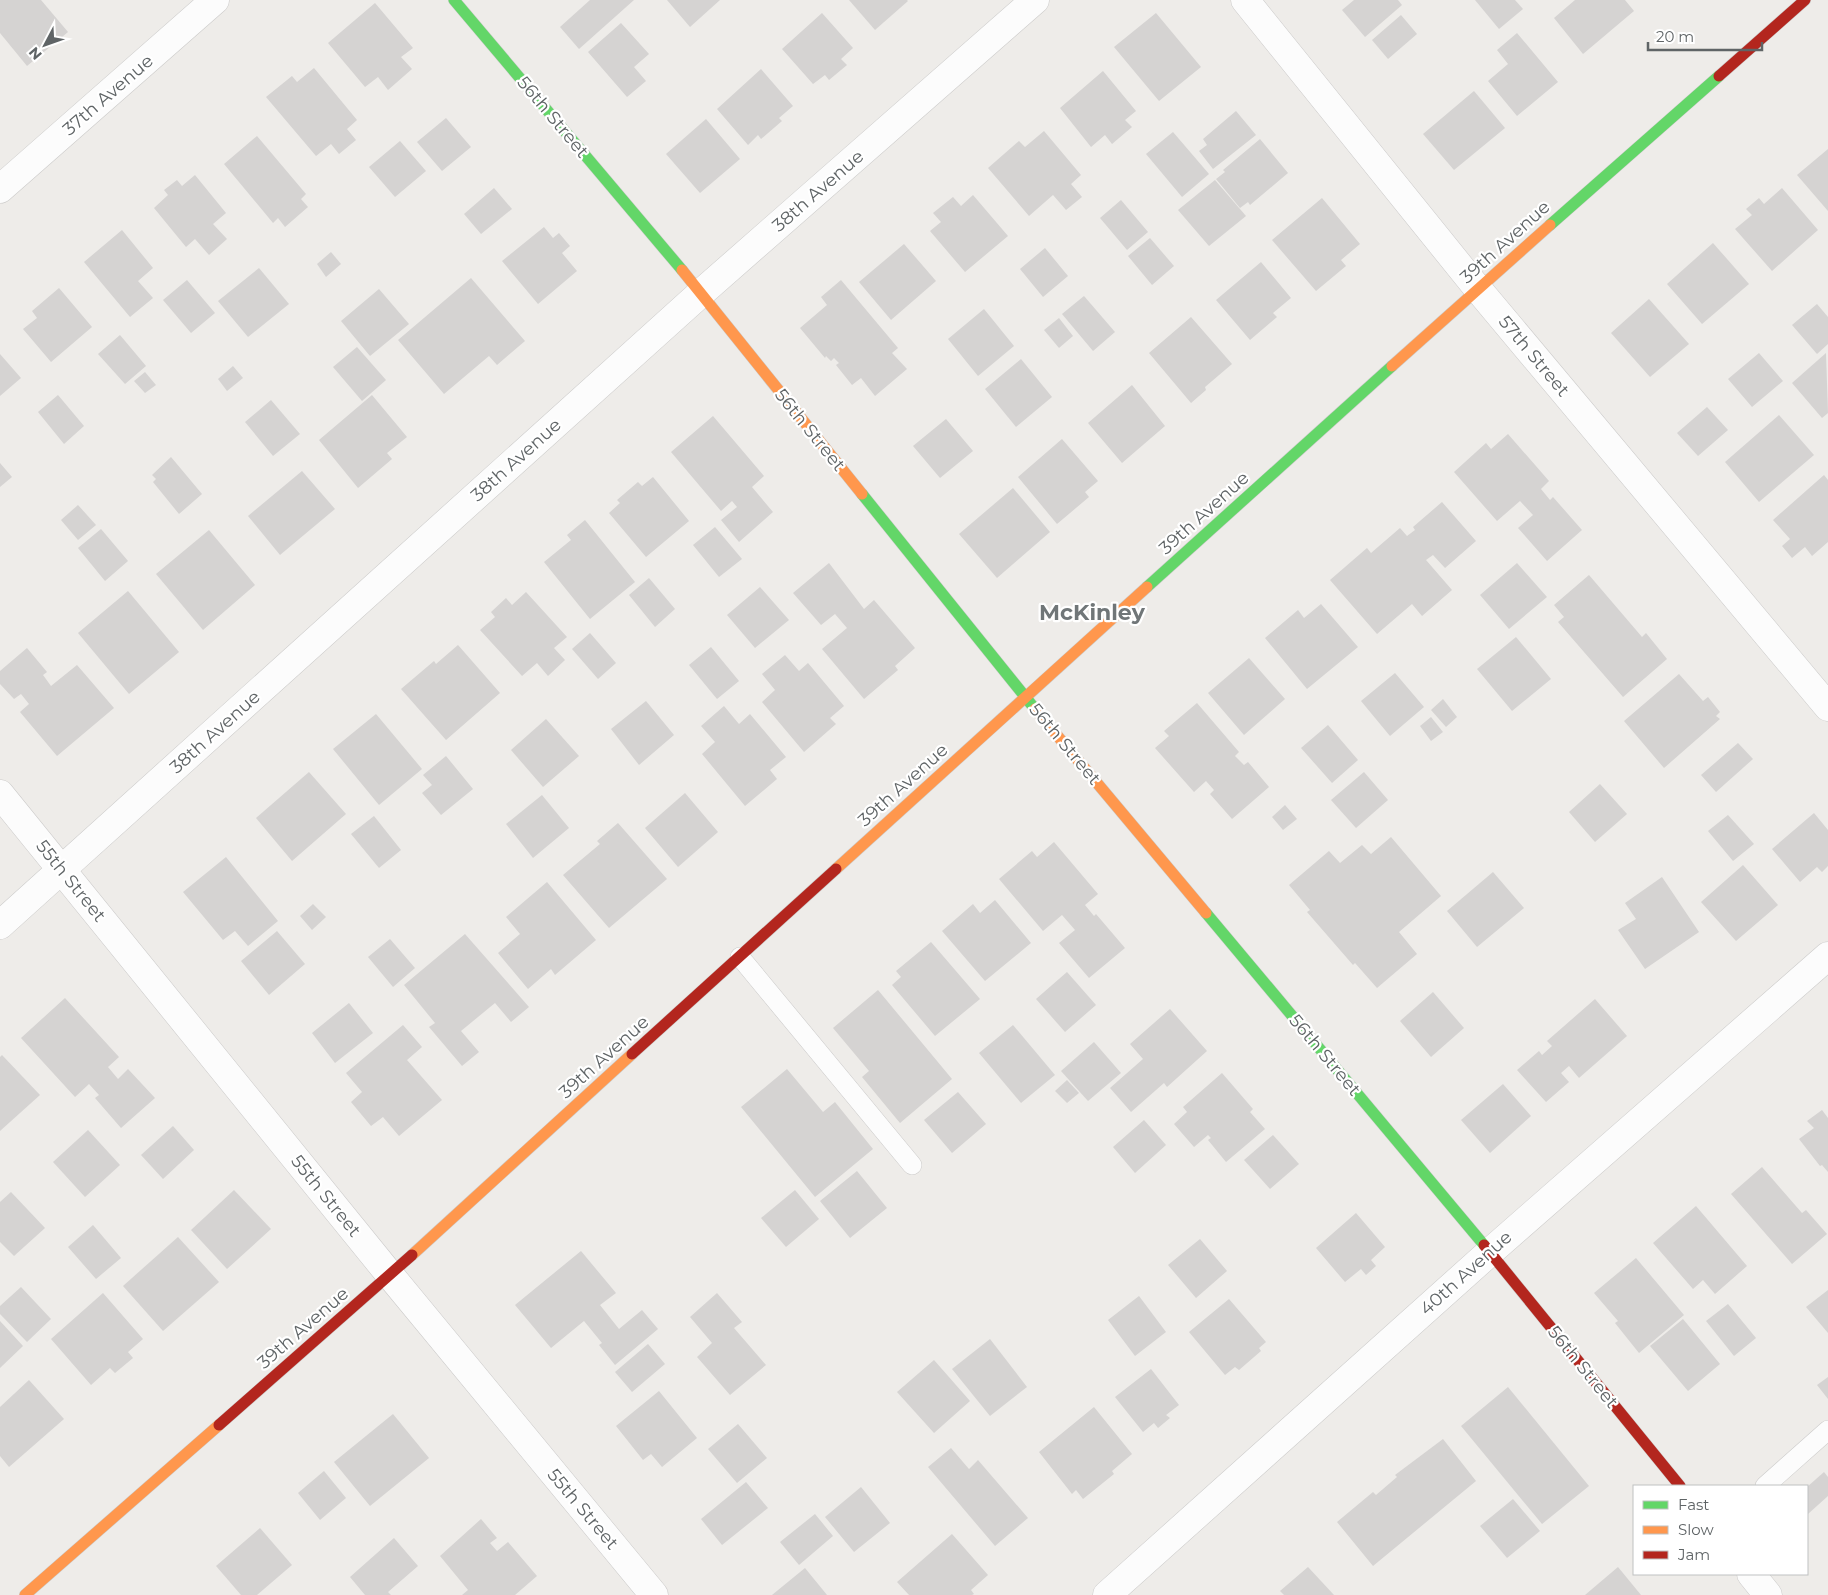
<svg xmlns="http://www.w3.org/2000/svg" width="1828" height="1595" font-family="Montserrat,sans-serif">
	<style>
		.building { fill: #d5d3d2 }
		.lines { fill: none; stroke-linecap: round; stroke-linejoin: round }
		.lane-casing { stroke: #cbcac9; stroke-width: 20 }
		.street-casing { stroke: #cbcac9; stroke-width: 29 }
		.fast-casing { stroke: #cacac9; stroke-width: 12 }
		.slow-casing { stroke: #cacac9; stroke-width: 12 }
		.jam-casing { stroke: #cacac9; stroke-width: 12 }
		.lane { stroke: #fcfcfc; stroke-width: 19 }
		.street { stroke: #fcfcfc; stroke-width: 28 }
		.fast { stroke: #63d668; stroke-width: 11 }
		.slow { stroke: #ff974d; stroke-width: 11 }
		.jam { stroke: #b3261e; stroke-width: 11 }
		.labels { text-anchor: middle; stroke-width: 4.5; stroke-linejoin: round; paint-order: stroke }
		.street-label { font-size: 18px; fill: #5f6466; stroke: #fff }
		.district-label { font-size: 22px; font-weight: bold; fill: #707678; stroke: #fff }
	</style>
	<rect width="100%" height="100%" fill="#eeece9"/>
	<!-- building -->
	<g class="building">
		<polygon points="0,0 41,0 68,32 27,66 0,33"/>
		<polygon points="590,0 634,0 579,49 560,27"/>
		<polygon points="667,0 720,0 690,27"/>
		<polygon points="849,0 907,0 908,1 875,30"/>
		<polygon points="1354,0 1398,0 1402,5 1365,37 1342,10"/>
		<polygon points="1475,0 1515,0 1523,9 1499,29"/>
		<polygon points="1575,0 1625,0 1634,11 1583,54 1554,18"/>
		<polygon points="375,3 413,48 401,57 412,69 388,90 378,77 365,87 328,43"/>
		<polygon points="822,13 853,48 841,59 847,65 829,80 825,75 813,84 782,49"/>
		<polygon points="1156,13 1201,67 1159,101 1114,47"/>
		<polygon points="1401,15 1417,34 1388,59 1372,40"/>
		<polygon points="621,23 649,54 634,67 646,81 627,97 588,52"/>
		<polygon points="1517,33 1558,82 1517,116 1488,81 1508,64 1497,50"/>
		<polygon points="314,68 357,120 347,129 356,140 339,154 331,144 316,156 266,97 292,76 297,82"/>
		<polygon points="761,69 793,106 779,118 782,121 761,139 758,135 748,145 717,109"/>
		<polygon points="1103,71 1136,111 1125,120 1132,127 1112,144 1105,135 1091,147 1060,108"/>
		<polygon points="1474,91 1505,128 1454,170 1423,134"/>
		<polygon points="1236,111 1256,135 1213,169 1199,151 1207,145 1203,139"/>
		<polygon points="446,118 471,147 442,171 417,142"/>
		<polygon points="706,119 740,159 700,193 666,154"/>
		<polygon points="1044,131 1081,175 1071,184 1082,197 1066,210 1053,195 1029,216 988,168 1019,141 1025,147"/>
		<polygon points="1173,132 1209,174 1182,197 1146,154"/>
		<polygon points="257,136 306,194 301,199 308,207 285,227 278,218 273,223 224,164"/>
		<polygon points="1260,139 1288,173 1250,205 1248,202 1240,208 1216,179 1225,172 1223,170"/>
		<polygon points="400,141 426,171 395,197 369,167"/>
		<polygon points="1828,149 1828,211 1797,175"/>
		<polygon points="195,175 226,213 213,224 227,239 209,255 195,239 186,247 154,208 168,195 164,190 177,180 182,186"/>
		<polygon points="1215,180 1246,216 1209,246 1178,210"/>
		<polygon points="494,188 512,209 481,234 464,214"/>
		<polygon points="1782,188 1818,230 1772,271 1735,229 1752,215 1746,209 1759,198 1764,204"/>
		<polygon points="973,195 1008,236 965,272 930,231 941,222 933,213 953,197 961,206"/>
		<polygon points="1322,198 1360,244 1341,260 1346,266 1316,291 1272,240"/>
		<polygon points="1121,200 1148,232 1127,250 1100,218"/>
		<polygon points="544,227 553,238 559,233 570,246 562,253 577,271 538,304 502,261"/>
		<polygon points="122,230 153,268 138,281 153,298 130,317 84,262"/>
		<polygon points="1150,238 1174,266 1152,285 1128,256"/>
		<polygon points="1713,243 1749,284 1702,324 1667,284"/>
		<polygon points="904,244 936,281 891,320 859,282"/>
		<polygon points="1045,248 1068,276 1043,297 1020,269"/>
		<polygon points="331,252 341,264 326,277 317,264"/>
		<polygon points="1261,262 1291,298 1273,313 1277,317 1250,340 1216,300"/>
		<polygon points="259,268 289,304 248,337 218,301"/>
		<polygon points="471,278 525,341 497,365 489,356 444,394 398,340"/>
		<polygon points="187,280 215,313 191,333 163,300"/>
		<polygon points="841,280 898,348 892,353 907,369 875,396 861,378 852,385 836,365 839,363 834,358 831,361 826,356 825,358 800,328 827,305 821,297"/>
		<polygon points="59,288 92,327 51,362 23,329 37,318 32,311"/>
		<polygon points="379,289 409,324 370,356 341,321"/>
		<polygon points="1084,296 1115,332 1093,351 1062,314"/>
		<polygon points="1649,299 1689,344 1650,377 1611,333"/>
		<polygon points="1817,304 1828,317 1828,344 1817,354 1792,325"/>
		<polygon points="984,309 1014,346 978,376 948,339"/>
		<polygon points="1191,317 1232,364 1205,387 1206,390 1191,403 1149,353"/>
		<polygon points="1059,318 1073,336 1059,348 1044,330"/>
		<polygon points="120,335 146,366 125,384 98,354"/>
		<polygon points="357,347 386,380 362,401 333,367"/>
		<polygon points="1759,353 1783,381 1752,407 1728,379"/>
		<polygon points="1826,353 1828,413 1822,418 1792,383"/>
		<polygon points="0,354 21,378 0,396"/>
		<polygon points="1021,359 1052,397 1016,427 985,389"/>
		<polygon points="233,366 243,378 227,391 218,379"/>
		<polygon points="145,372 156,385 145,393 134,381"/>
		<polygon points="1132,385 1165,426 1122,463 1088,423"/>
		<polygon points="58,395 84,426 64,444 38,412"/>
		<polygon points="372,395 407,437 387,453 392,459 358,488 319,440"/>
		<polygon points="271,400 300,434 273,456 245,422"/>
		<polygon points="1707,407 1728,430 1698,456 1677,433"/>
		<polygon points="1779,415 1814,455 1759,502 1725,462"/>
		<polygon points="713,416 764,476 752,487 773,512 739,542 721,520 737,507 732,501 721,511 671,452"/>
		<polygon points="946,419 973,451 940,478 913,446"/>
		<polygon points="1508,434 1549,481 1541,489 1550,500 1553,497 1582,530 1547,561 1518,528 1533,515 1520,501 1497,521 1454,472 1486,443 1491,449"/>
		<polygon points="1062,439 1098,481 1085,492 1089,497 1057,524 1018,477"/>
		<polygon points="171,457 202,494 179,514 153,482 156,479 152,475"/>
		<polygon points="0,463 12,477 0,487"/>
		<polygon points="302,471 335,509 280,555 248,516"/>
		<polygon points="1824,475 1828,480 1828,542 1812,556 1805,547 1792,558 1782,546 1790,539 1773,520"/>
		<polygon points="653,477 689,521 646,557 609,513 620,503 617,500 638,482 642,486"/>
		<polygon points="1013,488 1050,532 997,578 959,534"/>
		<polygon points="1442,502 1476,541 1445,568 1433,555 1426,560 1452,590 1422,616 1412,604 1377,634 1330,580 1367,548 1371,553 1400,528 1407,536 1415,530 1413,527"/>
		<polygon points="78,505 96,525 78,540 61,520"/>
		<polygon points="585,520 635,582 590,619 544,562 571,540 567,535"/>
		<polygon points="715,527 742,559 719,577 693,545"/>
		<polygon points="101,529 128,561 105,581 78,548"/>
		<polygon points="209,530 255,585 203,630 156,574"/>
		<polygon points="829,563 864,609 874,600 915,648 895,666 898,670 864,699 822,649 847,628 835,614 821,625 793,593"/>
		<polygon points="1517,563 1547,597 1509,629 1480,595"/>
		<polygon points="1589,575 1642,637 1646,633 1667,659 1623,697 1558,622 1564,617 1554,605"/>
		<polygon points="649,578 675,609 655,627 629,595"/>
		<polygon points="760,587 789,620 755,648 727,615"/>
		<polygon points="128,591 179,652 129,694 78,633"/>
		<polygon points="526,592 567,637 554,648 565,660 548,676 537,663 522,676 480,630 495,617 491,612 506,598 512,605"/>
		<polygon points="1321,604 1358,647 1307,689 1265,638 1298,610 1304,618"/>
		<polygon points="590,633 616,663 598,679 572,649"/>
		<polygon points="1516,637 1551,679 1512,711 1477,669"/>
		<polygon points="458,645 500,693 446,740 401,689 434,661 436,664"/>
		<polygon points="711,647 739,681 717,699 689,665"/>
		<polygon points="27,648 47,672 43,675 51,686 77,665 114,708 57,756 20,712 29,704 21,694 14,699 0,684 0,671"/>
		<polygon points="785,655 799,671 808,663 844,706 830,718 836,724 804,752 762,702 775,690 762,674"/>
		<polygon points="1249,658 1285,699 1244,735 1208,693"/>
		<polygon points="1395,673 1424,707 1390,736 1361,701"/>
		<polygon points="1679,674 1703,701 1708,697 1720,712 1716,716 1720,719 1664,768 1624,721"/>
		<polygon points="1443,699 1457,717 1446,727 1431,710"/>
		<polygon points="646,701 674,735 639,765 611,729"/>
		<polygon points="1197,703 1239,752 1235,756 1244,765 1248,762 1269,787 1232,819 1210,794 1214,790 1206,781 1194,792 1155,748 1169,736 1164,731"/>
		<polygon points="724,706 739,724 750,714 786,757 770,770 777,779 745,806 702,754 715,742 701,726"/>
		<polygon points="376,714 422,769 379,805 333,749"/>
		<polygon points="1431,717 1443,732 1431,741 1420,726"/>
		<polygon points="546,719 579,756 543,787 511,750"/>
		<polygon points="1328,725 1358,760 1332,783 1301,748"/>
		<polygon points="1738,743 1753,759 1716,792 1701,775"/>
		<polygon points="446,756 473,789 441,815 422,793 432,785 423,775"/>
		<polygon points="309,772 346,814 292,861 256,818"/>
		<polygon points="1364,772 1388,800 1356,828 1331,800"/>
		<polygon points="1600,784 1627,814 1595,842 1569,812"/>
		<polygon points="685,793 718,832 678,867 645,828"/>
		<polygon points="542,795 569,828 533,858 506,824"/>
		<polygon points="1285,805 1297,819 1283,830 1272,817"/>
		<polygon points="1814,813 1828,830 1828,866 1822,872 1817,867 1800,882 1772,849"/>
		<polygon points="1728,815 1754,844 1733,861 1708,831"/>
		<polygon points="374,816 401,850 379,868 351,834"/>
		<polygon points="618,823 667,879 609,928 563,875 600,844 597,841"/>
		<polygon points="1391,837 1441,896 1399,932 1417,954 1377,988 1355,963 1353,965 1307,912 1310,910 1289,885 1329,851 1340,863 1362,845 1371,854"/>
		<polygon points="1054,842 1098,894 1085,905 1094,916 1096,914 1125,948 1089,978 1059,943 1075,930 1062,915 1043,931 999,879 1032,851 1037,857"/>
		<polygon points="226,857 278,921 248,946 235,931 223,940 183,892"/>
		<polygon points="1743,865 1778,905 1736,941 1701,902"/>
		<polygon points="1493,872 1524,908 1477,947 1447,911"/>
		<polygon points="1662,877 1699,932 1645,969 1618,930 1636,919 1625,903"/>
		<polygon points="547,882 596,940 555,975 551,969 528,989 498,953 520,934 506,917"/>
		<polygon points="995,900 1031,943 985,981 942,931 973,904 980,913"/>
		<polygon points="313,904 326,917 312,930 300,916"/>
		<polygon points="277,931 305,964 269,995 241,961"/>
		<polygon points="465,934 529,1007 511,1022 495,1003 461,1031 479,1052 462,1066 429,1027 435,1023 404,985"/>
		<polygon points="390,939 415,968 393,987 368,957"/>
		<polygon points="931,942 980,999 935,1036 892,985 901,977 896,971"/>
		<polygon points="1067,972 1096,1005 1065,1032 1036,999"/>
		<polygon points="878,990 952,1079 900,1123 862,1077 869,1071 833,1028"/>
		<polygon points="1433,992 1464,1028 1431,1057 1400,1021"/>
		<polygon points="65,998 119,1057 108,1067 118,1079 128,1069 155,1098 121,1128 95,1098 99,1095 89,1084 75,1097 21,1038"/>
		<polygon points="1595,999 1627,1036 1579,1078 1569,1066 1561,1073 1569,1082 1546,1102 1517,1070 1539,1051 1542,1055 1552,1046 1547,1041"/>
		<polygon points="349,1003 373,1033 335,1063 312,1033"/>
		<polygon points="1170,1009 1207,1051 1167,1087 1164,1083 1131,1112 1110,1088 1143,1059 1130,1044"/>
		<polygon points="403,1025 422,1047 407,1060 442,1100 399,1136 383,1117 371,1126 351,1102 362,1092 346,1073"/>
		<polygon points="1013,1025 1055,1075 1021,1103 979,1053"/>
		<polygon points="1094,1042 1121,1073 1088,1101 1061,1071"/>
		<polygon points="2,1055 40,1095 0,1131 0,1057"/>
		<polygon points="787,1069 823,1112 835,1102 873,1149 815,1197 741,1107"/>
		<polygon points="1222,1073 1253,1109 1250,1112 1265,1129 1226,1162 1208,1140 1211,1138 1208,1135 1194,1147 1174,1124 1187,1112 1183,1107"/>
		<polygon points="1067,1080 1079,1093 1067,1103 1055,1091"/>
		<polygon points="1503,1084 1531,1116 1490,1153 1461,1120"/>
		<polygon points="958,1092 986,1124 952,1153 924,1120"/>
		<polygon points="1822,1110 1828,1118 1828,1172 1822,1165 1820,1166 1799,1139 1814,1128 1807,1121"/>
		<polygon points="1144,1120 1166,1145 1135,1173 1113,1147"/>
		<polygon points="173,1126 194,1150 163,1179 141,1155"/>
		<polygon points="88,1130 120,1165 85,1197 53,1162"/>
		<polygon points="1273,1135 1299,1164 1270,1189 1244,1160"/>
		<polygon points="1762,1167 1802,1213 1806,1210 1827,1234 1792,1264 1731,1194"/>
		<polygon points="857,1171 887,1208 850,1238 820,1201"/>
		<polygon points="234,1190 271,1229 227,1269 191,1230"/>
		<polygon points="795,1190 819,1219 786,1247 761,1218"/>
		<polygon points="11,1192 45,1228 14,1256 0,1242 0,1202"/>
		<polygon points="1696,1206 1747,1266 1715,1294 1703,1280 1693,1289 1653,1243"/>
		<polygon points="1356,1213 1385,1247 1371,1260 1376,1266 1366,1275 1361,1269 1345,1282 1316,1248"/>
		<polygon points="93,1225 121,1258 96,1279 68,1247"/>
		<polygon points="178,1237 219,1282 163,1331 123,1286"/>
		<polygon points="1200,1239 1227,1271 1196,1298 1168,1265"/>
		<polygon points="581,1251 616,1293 600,1305 619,1329 642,1310 658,1329 615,1365 599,1345 602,1343 584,1321 551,1348 515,1305"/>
		<polygon points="1636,1258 1684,1315 1639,1353 1615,1323 1618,1321 1594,1293"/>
		<polygon points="21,1287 51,1319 27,1342 0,1314 0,1306"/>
		<polygon points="1828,1290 1828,1333 1806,1307"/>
		<polygon points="103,1293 143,1339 128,1352 133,1358 115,1373 110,1368 91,1385 51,1339"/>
		<polygon points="717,1293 742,1322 734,1328 766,1365 730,1395 697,1357 712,1343 690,1317"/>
		<polygon points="1139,1296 1166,1332 1135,1356 1108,1320"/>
		<polygon points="1229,1299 1266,1342 1259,1348 1261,1351 1239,1370 1235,1367 1225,1375 1189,1332"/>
		<polygon points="1728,1304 1756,1338 1734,1356 1706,1321"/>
		<polygon points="1683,1319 1720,1364 1688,1391 1650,1346"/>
		<polygon points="0,1321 23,1346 0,1368"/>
		<polygon points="990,1339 1027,1387 990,1416 952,1369"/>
		<polygon points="648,1344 665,1364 632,1392 615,1372"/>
		<polygon points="934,1360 970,1401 934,1433 897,1392"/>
		<polygon points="1151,1369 1179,1405 1166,1415 1170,1418 1158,1428 1154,1423 1143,1432 1115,1397"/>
		<polygon points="1828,1377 1828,1399 1817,1385"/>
		<polygon points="29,1380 64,1419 9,1467 0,1456 0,1407"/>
		<polygon points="1508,1387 1589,1486 1542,1524 1461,1426"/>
		<polygon points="659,1391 697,1438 662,1467 651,1454 643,1460 616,1426"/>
		<polygon points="1094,1407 1132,1454 1112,1471 1114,1474 1083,1499 1076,1490 1072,1494 1039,1452"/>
		<polygon points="393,1414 429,1458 370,1506 334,1462"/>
		<polygon points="738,1424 767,1458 737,1483 708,1449"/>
		<polygon points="1443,1439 1476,1481 1373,1566 1337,1522 1373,1492 1376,1495 1397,1477 1395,1475"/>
		<polygon points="951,1448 969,1469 978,1460 1028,1518 995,1546 928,1467"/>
		<polygon points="324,1471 346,1498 320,1520 298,1493"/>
		<polygon points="1824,1472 1828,1477 1828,1496 1808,1514 1807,1487"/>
		<polygon points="746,1482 768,1508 722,1545 701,1519"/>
		<polygon points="861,1487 890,1523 854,1552 825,1517"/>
		<polygon points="1513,1499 1540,1531 1507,1558 1480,1526"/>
		<polygon points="815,1514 833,1536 799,1565 780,1542"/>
		<polygon points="481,1519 497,1538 490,1543 497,1551 508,1542 537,1576 515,1595 462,1595 468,1590 440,1556"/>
		<polygon points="260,1528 292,1565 257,1595 241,1595 216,1566"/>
		<polygon points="952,1534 988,1575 971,1590 974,1594 972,1595 909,1595 897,1582"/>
		<polygon points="394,1538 418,1566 388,1592 391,1595 365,1595 350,1577"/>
		<polygon points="1308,1567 1334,1595 1284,1595 1280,1591"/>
		<polygon points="1618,1567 1641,1595 1585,1595"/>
		<polygon points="805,1568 827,1595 772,1595"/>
	</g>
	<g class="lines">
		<!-- lane casing -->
		<g class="lane-casing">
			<g id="lane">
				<polyline points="740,957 912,1165"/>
				<polyline points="1765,1486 1828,1430"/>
			</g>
		</g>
		<!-- street casing -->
		<g class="street-casing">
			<g id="street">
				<polyline points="1245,0 1478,289 1828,707"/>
				<polyline points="0,189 215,0"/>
				<polyline points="0,794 390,1275 654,1595"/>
				<polyline points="0,925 701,293 1035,0"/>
				<polyline points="1751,1574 1768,1595"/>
				<polyline points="1107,1595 1490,1252 1828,956"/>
			</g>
		</g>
		<!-- fast casing -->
		<g class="fast-casing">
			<g id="fast">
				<polyline points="454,0 682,270"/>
				<polyline points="1550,225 1719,76"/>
				<polyline points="862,494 1035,709"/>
				<polyline points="1147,587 1392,366"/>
				<polyline points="1206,913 1484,1245"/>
			</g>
		</g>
		<!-- slow casing -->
		<g class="slow-casing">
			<g id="slow">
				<polyline points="682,270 862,494"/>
				<polyline points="1392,366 1550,225"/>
				<polyline points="1035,709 1206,913"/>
				<polyline points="836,869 1147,587"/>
				<polyline points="412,1255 632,1054"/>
				<polyline points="25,1595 219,1425"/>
			</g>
		</g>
		<!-- jam casing -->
		<g class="jam-casing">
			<g id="jam">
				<polyline points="1719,76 1805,0"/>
				<polyline points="632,1054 836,869"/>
				<polyline points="1484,1245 1680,1486"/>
				<polyline points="219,1425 412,1255"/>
			</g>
		</g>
		<!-- lane -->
		<use href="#lane" class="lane"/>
		<!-- street -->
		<use href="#street" class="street"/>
		<!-- fast -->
		<use href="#fast" class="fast"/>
		<!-- slow -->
		<use href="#slow" class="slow"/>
		<!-- jam -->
		<use href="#jam" class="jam"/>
	</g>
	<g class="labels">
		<!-- street labels -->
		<g class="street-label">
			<text transform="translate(108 95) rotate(-41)" y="6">37th Avenue</text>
			<text transform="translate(553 117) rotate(50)" y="6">56th Street</text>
			<text transform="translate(818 191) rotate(-41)" y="6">38th Avenue</text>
			<text transform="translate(1505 242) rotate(-42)" y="6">39th Avenue</text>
			<text transform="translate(1534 356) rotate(50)" y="6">57th Street</text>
			<text transform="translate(810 430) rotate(51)" y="6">56th Street</text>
			<text transform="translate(516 460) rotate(-42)" y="6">38th Avenue</text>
			<text transform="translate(1204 513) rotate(-42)" y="6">39th Avenue</text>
			<text transform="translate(215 732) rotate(-42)" y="6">38th Avenue</text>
			<text transform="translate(1065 744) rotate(50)" y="6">56th Street</text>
			<text transform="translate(903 785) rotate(-42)" y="6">39th Avenue</text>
			<text transform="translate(71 881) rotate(51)" y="6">55th Street</text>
			<text transform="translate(1325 1055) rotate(50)" y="6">56th Street</text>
			<text transform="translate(604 1057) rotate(-42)" y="6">39th Avenue</text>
			<text transform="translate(326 1196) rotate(51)" y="6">55th Street</text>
			<text transform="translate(1466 1273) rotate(-42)" y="6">40th Avenue</text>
			<text transform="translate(303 1328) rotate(-41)" y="6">39th Avenue</text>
			<text transform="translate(1583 1367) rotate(51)" y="6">56th Street</text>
			<text transform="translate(583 1509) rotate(50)" y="6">55th Street</text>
		</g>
		<!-- district labels -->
		<g class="district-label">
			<text x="1092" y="620">McKinley</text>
		</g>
	</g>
	<!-- legend -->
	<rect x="1633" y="1485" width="175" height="90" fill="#ffffff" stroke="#bfc1c2"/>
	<rect x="1643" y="1501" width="25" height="8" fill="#63d668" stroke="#bfc1c2"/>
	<text x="1678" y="1510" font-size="15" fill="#5f6466">Fast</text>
	<rect x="1643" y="1526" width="25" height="8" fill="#ff974d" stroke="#bfc1c2"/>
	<text x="1678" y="1535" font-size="15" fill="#5f6466">Slow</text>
	<rect x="1643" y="1551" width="25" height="8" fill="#b3261e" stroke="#bfc1c2"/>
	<text x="1678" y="1560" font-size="15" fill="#5f6466">Jam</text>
	<!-- north arrow -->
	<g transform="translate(45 45) rotate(229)" stroke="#ffffff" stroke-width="4" paint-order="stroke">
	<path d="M0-4L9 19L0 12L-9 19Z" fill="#5f6466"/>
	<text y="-8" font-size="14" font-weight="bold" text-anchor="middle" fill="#5f6466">N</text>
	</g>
	<!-- scale -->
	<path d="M1648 42v8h114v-8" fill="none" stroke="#5f6466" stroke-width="2.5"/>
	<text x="1656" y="42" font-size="15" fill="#5f6466" stroke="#ffffff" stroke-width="4" paint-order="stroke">20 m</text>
</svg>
